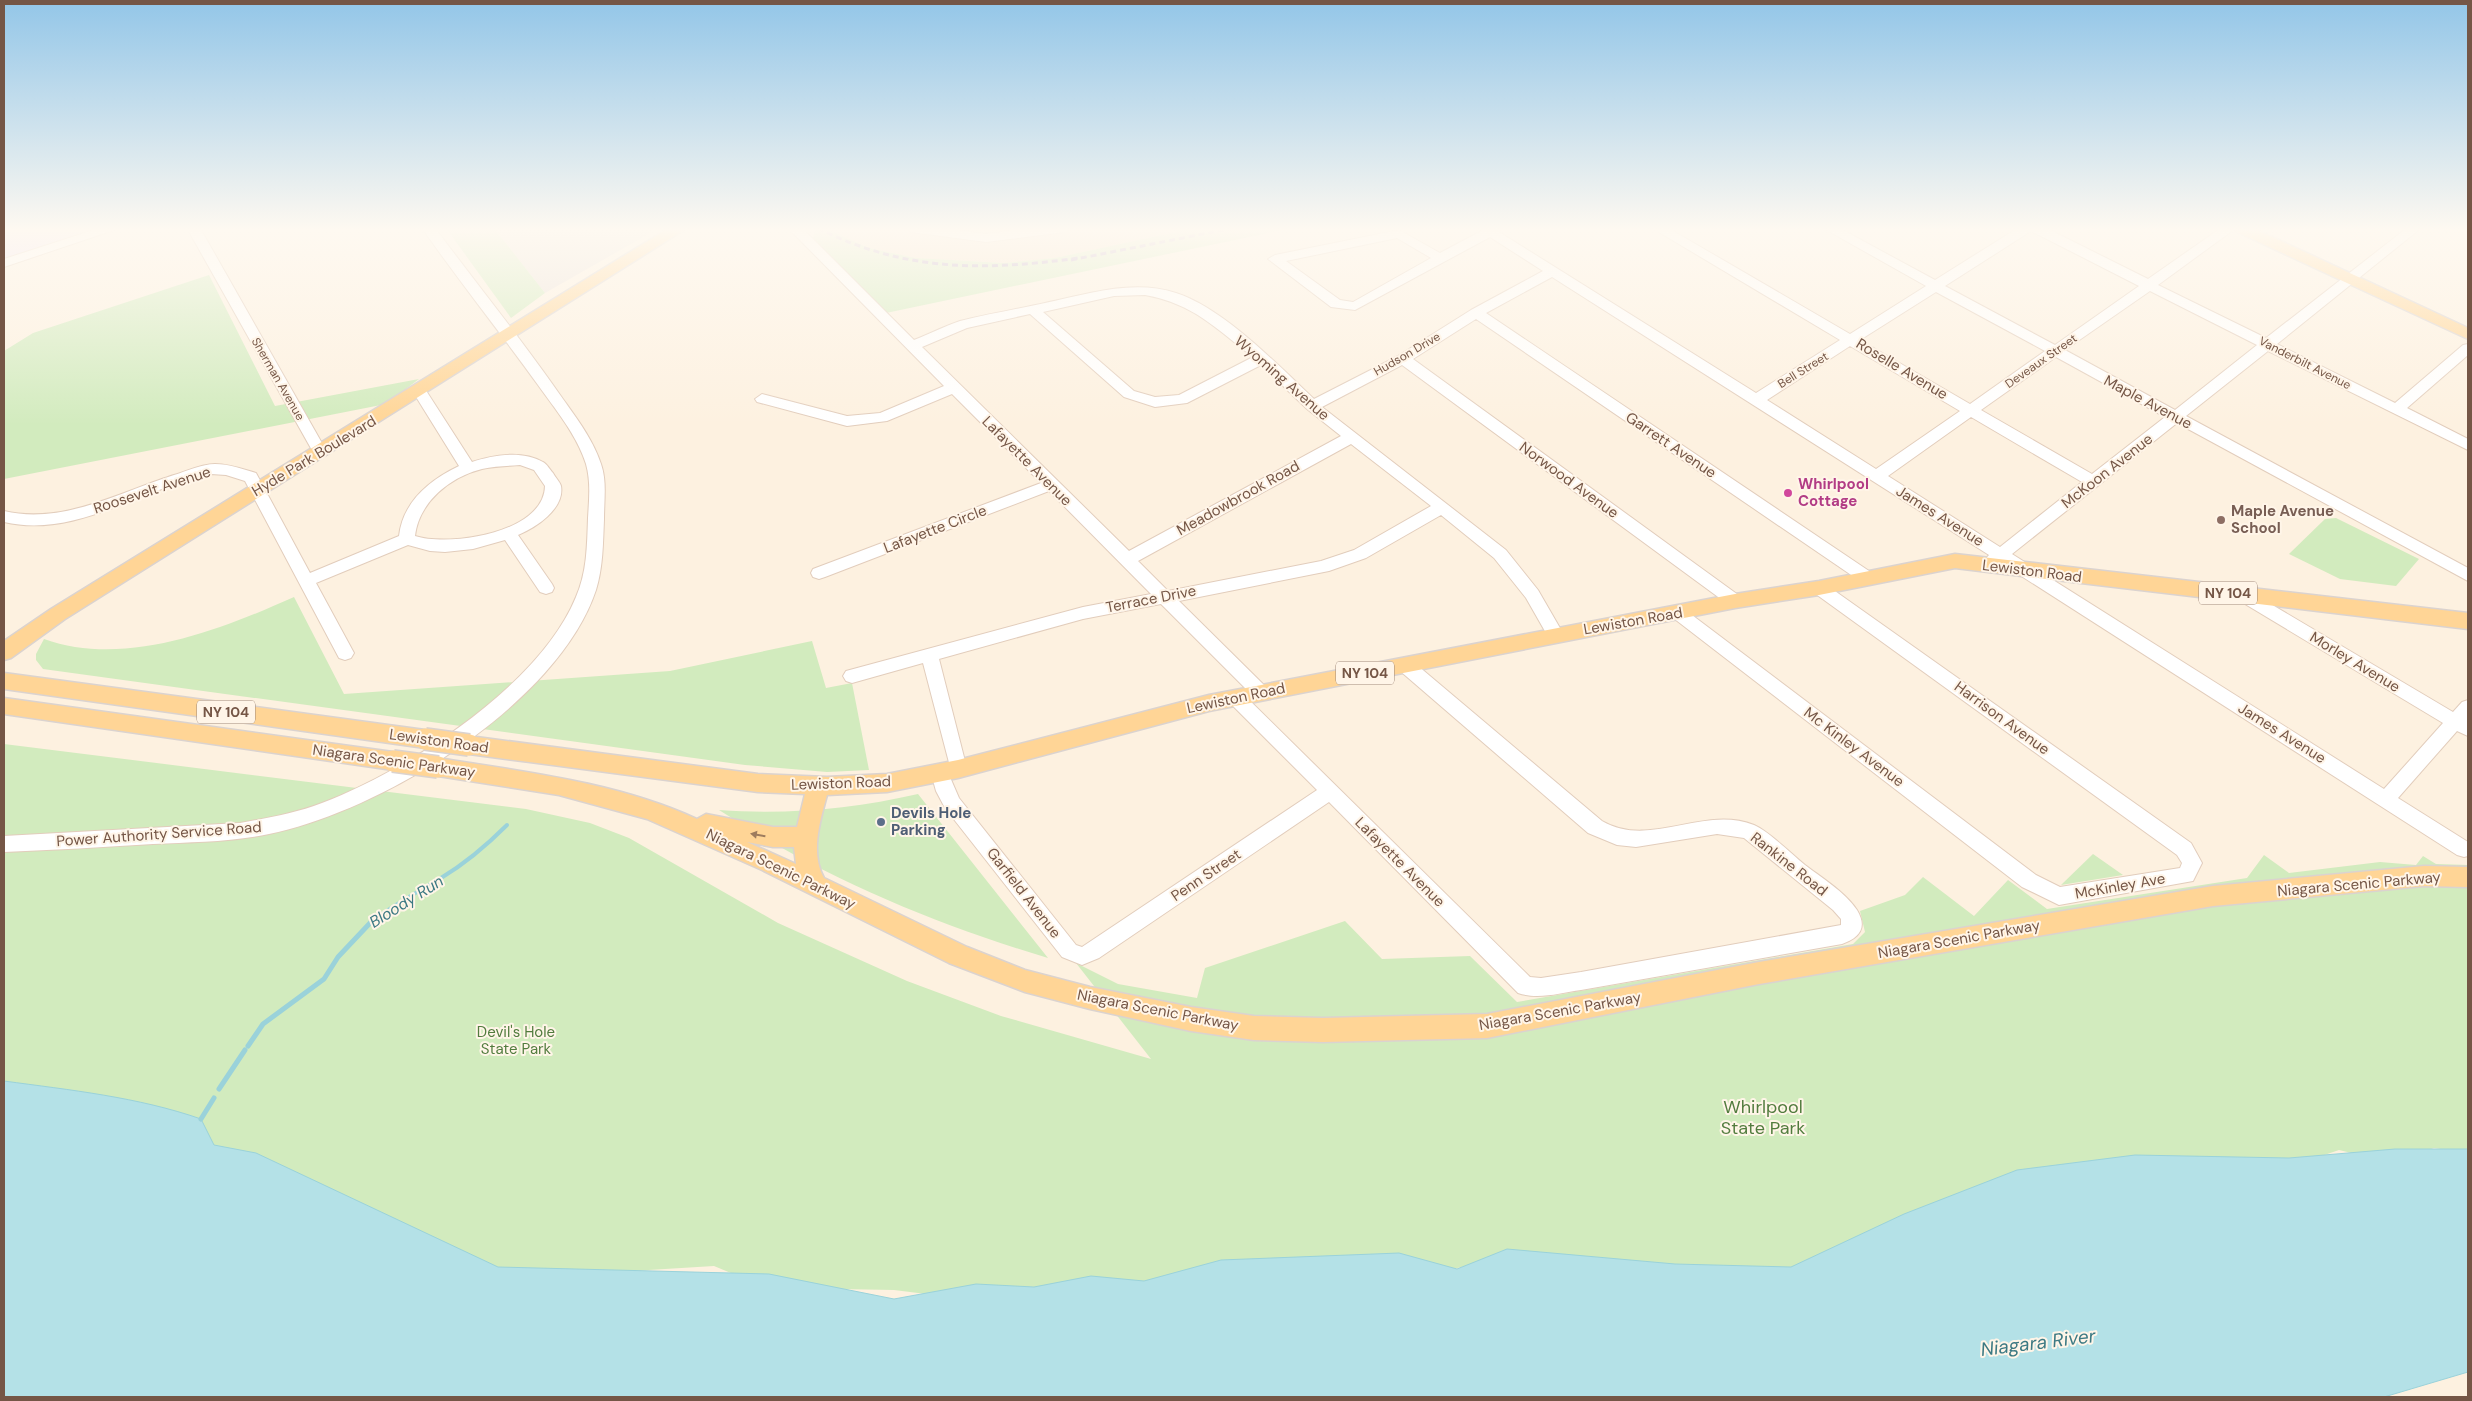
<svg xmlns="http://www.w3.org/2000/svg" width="2472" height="1401" font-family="'DM Sans',sans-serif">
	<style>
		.residential { fill: #f5e3ce }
		.industrial { fill: #ece3dc }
		.education { fill: #eeddf9 }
		.green { fill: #d2ebbe }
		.water { fill: #b4e1e7; stroke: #9ad2da }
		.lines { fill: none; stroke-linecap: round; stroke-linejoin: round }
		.stream-far1 { stroke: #9ad2da; stroke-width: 4 }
		.stream { stroke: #9ad2da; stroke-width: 5 }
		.minor-casing { stroke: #e2cdbc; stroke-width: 2 }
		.major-casing { stroke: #dbd3cf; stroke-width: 3 }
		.minor { fill: #fff; fill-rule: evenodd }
		.major { fill: #ffd596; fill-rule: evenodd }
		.rail { stroke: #b39fc7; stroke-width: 3; stroke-dasharray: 6 4; stroke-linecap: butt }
		.major-bridge-casing { stroke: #dbd3cf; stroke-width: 24; stroke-linecap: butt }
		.major-bridge { stroke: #ffd596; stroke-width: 21 }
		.oneway { fill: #9e7c5e }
		.hotel-dot { fill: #d1479c; stroke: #fff5e8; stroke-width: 2 }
		.education-dot { fill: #8d6e63; stroke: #fff5e8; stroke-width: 2 }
		.service-dot { fill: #5c6f8a; stroke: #fff5e8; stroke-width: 2 }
		.labels { text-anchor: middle; stroke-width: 4; stroke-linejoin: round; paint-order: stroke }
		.far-street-label { font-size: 12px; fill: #755646; stroke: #fff5e8 }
		.shield { fill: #fff5e8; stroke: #9e8677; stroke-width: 1 }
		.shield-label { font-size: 14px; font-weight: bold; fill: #755646 }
		.street-label { font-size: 15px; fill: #755646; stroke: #fff5e8 }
		.hotel-label { font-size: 15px; font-weight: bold; fill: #b23c85; stroke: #fff5e8; text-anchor: start }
		.education-label { font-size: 15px; font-weight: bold; fill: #785e54; stroke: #fff5e8; text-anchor: start }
		.service-label { font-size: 15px; font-weight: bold; fill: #4e5e75; stroke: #fff5e8; text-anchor: start }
		.park-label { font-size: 15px; fill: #527c3e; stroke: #fff5e8 }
		.water-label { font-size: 16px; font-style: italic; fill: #3c7983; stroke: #fff5e8 }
		.near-park-label { font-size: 18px; fill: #527c3e; stroke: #fff5e8 }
		.near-water-label { font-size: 19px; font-style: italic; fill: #3c7983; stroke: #fff5e8 }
	</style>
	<rect width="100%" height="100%" fill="#fdf1e0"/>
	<!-- residential -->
	<polygon class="residential" points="825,228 1172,228 1177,232 1055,258 1005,263 916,258 869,248"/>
	<!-- industrial -->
	<polygon class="industrial" points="494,228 659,228 545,293"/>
	<!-- education -->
	<polygon class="education" points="4,228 103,228 4,260"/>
	<!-- green -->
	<g class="green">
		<polygon points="446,228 494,228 545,293 511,318"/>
		<polygon points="816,228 825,228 869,248 916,258 1004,263 1055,258 1176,232 1172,228 1292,228 886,313 813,238"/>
		<polygon points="209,275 275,406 419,379 386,404 4,479 4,351 33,333"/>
		<polygon points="2336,518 2419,559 2396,586 2340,579 2289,554 2325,519"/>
		<path d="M294,597l50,97 326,-23 142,-30 14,47 26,-5 17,87 -42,2 -82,-7 -702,-96 -7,-9v-6l8,-15c81,29 176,-9 250,-42z"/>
		<polygon points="4,744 526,809 590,823 629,838 778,923 907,981 1001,1016 1151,1059 1076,963 1118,984 1197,998 1205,968 1345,921 1382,959 1470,956 1517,1002 1853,944 1865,932 1860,911 1905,895 1923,877 1974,916 2008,880 2047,909 2247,878 2264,855 2289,873 2380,862 2416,865 2423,856 2436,864 2468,865 2468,1153 2434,1148 2393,1163 2339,1150 2280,1170 1811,1269 1502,1258 1435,1273 942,1296 894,1290 838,1289 755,1283 714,1266 518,1278 4,1083"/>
		<path d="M918,794l130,164c-117,-35 -227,-82 -329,-148 68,5 133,-1 199,-16z"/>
		<polygon points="2093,854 2123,875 2061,885"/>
	</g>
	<!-- water -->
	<path class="water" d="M4,1081c66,9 134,16 197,38l13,26 42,8 242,114 271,7 125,25 82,-15 58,3 57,-11 53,5 77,-21 178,-7 58,16 50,-20 168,15 116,3 113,-53 113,-44 118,-15 154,3 106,-9h73v223l-84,25h-2380z"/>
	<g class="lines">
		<!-- stream-far1 -->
		<path class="stream-far1" d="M370,923c22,-18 47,-30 71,-45 25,-15 46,-33 66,-53"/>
		<!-- stream -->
		<g class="stream">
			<polyline points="248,1046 263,1024 324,979 338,957 371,922"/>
			<polyline points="219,1089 245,1050"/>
			<polyline points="201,1119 214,1098"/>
		</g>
		<!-- minor casing -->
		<g class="minor-casing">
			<g id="minor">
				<polygon points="100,228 120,228 4,267 4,259"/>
				<polygon points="187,228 200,228 327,452 325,456 315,456 313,452"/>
				<path d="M422,228h13c41,55 84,108 123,164 16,23 34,45 43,72 6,17 3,36 3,55 -1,24 -1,48 -8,71 -38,114 -214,221 -327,244 -38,8 -77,8 -116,10 -50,3 -99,6 -149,8v-16l236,-13c28,-5 56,-10 82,-20 87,-33 218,-118 254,-206 11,-25 11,-51 12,-79 1,-18 3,-36 -2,-54 -9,-29 -31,-55 -48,-79 -38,-53 -79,-104 -116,-157z"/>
				<path d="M788,228h14l112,112c15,-6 31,-14 46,-19 28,-7 58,-12 85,-18 43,-9 88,-24 131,-10 47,15 102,72 138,106l84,-43 73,-46 72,-39 -53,-34 -135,73 -24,-3 -63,-48 7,-4 124,-25 41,23 47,-25h16l-4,4 257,161 84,-53 -188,-112h16l182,106 76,-48 -103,-58h16l96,52 83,-52h28l102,51 73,-51h15l-78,57 108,53 141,-110h14l-144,116 118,59 68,-58 5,-1v11l-61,53 61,31v11l-200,-99 -82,65 282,152v13l-291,-158 -165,131 372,235 59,-66 -208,-125 -2,-4 2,-4 6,-2 6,2 206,122 9,-10 6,-2v36l-11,-5 -59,67 70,44v14l-4,1 -7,-2 -456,-292 -10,5 -6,-2 -2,-4 6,-7 -437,-278 -66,36 386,260 2,4 -2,4 -6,2 -6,-2 -384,-262 -63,40 328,238 2,4 -2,4 -6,2 -6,-2 -327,-240 -80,42 184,143 32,40 26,45 -2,5 -6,1 -6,-1 -24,-42 -32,-40 -53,-43 -75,43 -37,13 -150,30 88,87 3,5 -3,5 -6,2 -6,-2 -94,-94 -78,15 -144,40 28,110 -3,5 -6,2 -6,-2 -29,-111 -71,20 -6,-2 -3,-5 3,-5 237,-64 68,-13 -102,-103 -224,86 -6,2 -6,-2 -2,-4 2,-4 228,-86 -89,-89 -65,27 -40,5 -90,-24 -2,-3 7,-5 85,22 33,-3 64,-27zM2031,231l108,55 -84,59 -110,-59zM1397,238l34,20 -78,44 -13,-2 -54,-39zM2150,291l107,54 -82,65 -110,-60zM1936,292l109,59 -75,53 -110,-64zM1145,295c49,9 70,33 108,62l-74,38 -24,2 -21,-6 -91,-79 71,-16zM1030,314l94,83 31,10 32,-4 74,-38 46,44 34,27 -212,115 -207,-204 45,-19zM1850,346l110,65 -84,58 -109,-69zM2056,357l109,60 -73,57 -111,-64zM1971,417l111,65 -82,65 -112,-71zM1351,444l80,62 -77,44 -33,11 -153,30 -30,-30z"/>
				<polygon points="905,228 942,228 986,234 1032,228 1071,228 1065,232 986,242 911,232"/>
				<path d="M420,387l5,2 47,73c21,-7 50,-12 71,0 4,2 7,8 10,11 2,4 7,9 8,13 4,23 -26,42 -43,49l34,49 2,4 -2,4 -6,2 -6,-2 -35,-52 -32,9 -28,3 -15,-1 -22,-6 -92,38 38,70 -3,5 -6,2 -6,-2 -94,-177 -19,-6 -15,-1c-69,14 -135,65 -207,48v-11c59,14 116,-19 170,-36 13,-4 28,-11 41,-11 14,0 28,5 41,9l54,100 89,-37c4,-35 31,-56 60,-70l-46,-74zM520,465l14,5 11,16c-1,47 -95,61 -130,50 4,-34 35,-59 67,-67 12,-3 26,-3 38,-4z"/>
				<polygon points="1819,582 1825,584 2191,843 2202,863 2193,881 2059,905 2022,887 1672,617 1670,613 1672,609 1678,607 1684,609 2036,875 2060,887 2180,868 2182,863 2177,855 1813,592 1811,588 1813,584"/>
				<path d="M1405,658l6,2 191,161c48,28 101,-16 152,4 16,7 37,29 51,40 17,13 40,27 52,45 11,18 2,28 -15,34l-261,46c-21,3 -43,10 -63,3l-189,-191 -230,156 -17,7 -20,-8 -117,-149 -9,-17 -5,-18 3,-5 6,-2 6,2 13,30 117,147 6,2 235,-157 -87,-87 -3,-5 3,-5 6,-2 6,2 288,284 11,1 40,-6 260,-47v-6l-8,-9 -89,-72 -27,-4 -81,13 -19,-2 -29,-12 -189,-163 -3,-5 3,-5z"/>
			</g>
		</g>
		<!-- major casing -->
		<g class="major-casing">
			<g id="major">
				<polygon points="669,228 687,228 65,619 11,658 4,660 4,641 51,609"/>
				<polygon points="2233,228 2253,228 2468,328 2468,339 2235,231"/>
				<path d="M1955,554l513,59v16l-513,-61 -136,27 -84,13 -526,103 -251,67 -71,14 -60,3c-7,26 -17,58 -3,83l143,69 58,23 65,17 101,20 63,9 69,2 164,-4 272,-52 454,-76 211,-20 44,1v20l-44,-1 -211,20 -454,78 -272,54 -164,4 -69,-2 -63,-9 -101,-22 -65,-17 -76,-29 -187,-93 -115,-51 -88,-24 -121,-19 -8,-3 -3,-6 3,-6 8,-3c87,14 178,24 259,61l9,-5 67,13h24l8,-33 -47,-2 -289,-38 -8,-3 -3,-6 3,-6 8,-3 289,38 69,3 60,-3 71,-14 251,-65 526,-101 84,-13zM747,842l26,5h21l2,17z"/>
				<polygon points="4,673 425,730 433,733 436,739 433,745 425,748 4,689"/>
				<polygon points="4,698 393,752 401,755 404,761 401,767 393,770 4,714"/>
			</g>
		</g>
		<!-- minor -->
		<use href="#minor" class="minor"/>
		<!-- major -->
		<use href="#major" class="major"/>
		<!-- rail -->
		<g class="rail">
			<path d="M818,228c86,44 166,43 260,30"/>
			<polyline points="1071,260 1233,228"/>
		</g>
		<!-- major-bridge casing -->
		<g class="major-bridge-casing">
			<g id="major-bridge">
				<polyline points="425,739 469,745"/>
				<polyline points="393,761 438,767"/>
			</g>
		</g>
		<!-- major-bridge -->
		<use href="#major-bridge" class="major-bridge"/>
	</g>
	<!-- one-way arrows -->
	<defs><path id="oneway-solid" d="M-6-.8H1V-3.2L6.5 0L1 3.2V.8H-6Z" transform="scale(1.25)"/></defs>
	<use class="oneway" href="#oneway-solid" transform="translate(758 835) rotate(-170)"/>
	<!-- sky -->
	<linearGradient id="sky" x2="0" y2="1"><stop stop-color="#93c6e8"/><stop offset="0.54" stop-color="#fef9f1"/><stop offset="1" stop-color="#fef9f1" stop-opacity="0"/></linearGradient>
	<rect width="2472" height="425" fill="url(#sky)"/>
	<!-- markers -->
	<circle class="hotel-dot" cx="1788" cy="493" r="5"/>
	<circle class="education-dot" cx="2221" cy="520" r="5"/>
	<circle class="service-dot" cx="881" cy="822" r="5"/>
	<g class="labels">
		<!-- far-street labels -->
		<g class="far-street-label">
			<text transform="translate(1407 354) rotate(-30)" y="4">Hudson Drive</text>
			<text transform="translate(2041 361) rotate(-35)" y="4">Deveaux Street</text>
			<text transform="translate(2305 363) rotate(27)" y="4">Vanderbilt Avenue</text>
			<text transform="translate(1803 370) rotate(-32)" y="4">Bell Street</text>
			<text transform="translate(278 379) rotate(60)" y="4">Sherman Avenue</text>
		</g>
		<!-- shield labels -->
		<g class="shield">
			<rect x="2199" y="581.5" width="58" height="23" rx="4"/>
			<rect x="1336" y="661.5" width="58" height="23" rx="4"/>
			<rect x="197" y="700.5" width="58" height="23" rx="4"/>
		</g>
		<g class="shield-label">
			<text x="2228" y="598">NY 104</text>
			<text x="1365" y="678">NY 104</text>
			<text x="226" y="717">NY 104</text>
		</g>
		<!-- street labels -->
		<g class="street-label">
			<text transform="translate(1902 369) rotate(31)" y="5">Roselle Avenue</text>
			<text transform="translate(1282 378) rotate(41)" y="5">Wyoming Avenue</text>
			<text transform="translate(2148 402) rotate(28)" y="5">Maple Avenue</text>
			<text transform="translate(1671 445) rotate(34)" y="5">Garrett Avenue</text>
			<text transform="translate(314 456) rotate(-31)" y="5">Hyde Park Boulevard</text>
			<text transform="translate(1027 461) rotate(45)" y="5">Lafayette Avenue</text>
			<text transform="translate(2107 471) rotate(-38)" y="5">McKoon Avenue</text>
			<text transform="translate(1569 480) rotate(36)" y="5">Norwood Avenue</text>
			<text transform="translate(152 490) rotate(-18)" y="5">Roosevelt Avenue</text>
			<text transform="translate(1238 498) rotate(-29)" y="5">Meadowbrook Road</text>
			<text transform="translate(1940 516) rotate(32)" y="5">James Avenue</text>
			<text transform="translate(935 529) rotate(-21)" y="5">Lafayette Circle</text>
			<text transform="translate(2032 571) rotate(7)" y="5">Lewiston Road</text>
			<text transform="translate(1151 599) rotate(-11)" y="5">Terrace Drive</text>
			<text transform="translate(1633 621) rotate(-10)" y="5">Lewiston Road</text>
			<text transform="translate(2355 662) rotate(31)" y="5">Morley Avenue</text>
			<text transform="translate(1236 698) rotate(-12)" y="5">Lewiston Road</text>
			<text transform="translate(2002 718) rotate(36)" y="5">Harrison Avenue</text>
			<text transform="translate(2282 733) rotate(32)" y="5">James Avenue</text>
			<text transform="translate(439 741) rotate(8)" y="5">Lewiston Road</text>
			<text transform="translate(1854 747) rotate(37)" y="5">Mc Kinley Avenue</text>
			<text transform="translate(394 761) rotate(8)" y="5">Niagara Scenic Parkway</text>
			<text transform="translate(841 783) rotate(-2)" y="5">Lewiston Road</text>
			<text transform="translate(159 834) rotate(-4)" y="5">Power Authority Service Road</text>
			<text transform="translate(1400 862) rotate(45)" y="5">Lafayette Avenue</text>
			<text transform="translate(1789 864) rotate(38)" y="5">Rankine Road</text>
			<text transform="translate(781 869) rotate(26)" y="5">Niagara Scenic Parkway</text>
			<text transform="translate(1206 875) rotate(-34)" y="5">Penn Street</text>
			<text transform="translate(2359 884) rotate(-5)" y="5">Niagara Scenic Parkway</text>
			<text transform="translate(2120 886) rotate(-10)" y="5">McKinley Ave</text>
			<text transform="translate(1024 893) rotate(52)" y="5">Garfield Avenue</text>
			<text transform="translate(1959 939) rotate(-10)" y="5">Niagara Scenic Parkway</text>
			<text transform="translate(1158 1010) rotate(11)" y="5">Niagara Scenic Parkway</text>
			<text transform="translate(1560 1011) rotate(-10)" y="5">Niagara Scenic Parkway</text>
		</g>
		<!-- hotel labels -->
		<g class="hotel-label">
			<text x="1798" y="489">Whirlpool<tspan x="1798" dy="17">Cottage</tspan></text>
		</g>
		<!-- education labels -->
		<g class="education-label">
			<text x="2231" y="516">Maple Avenue<tspan x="2231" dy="17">School</tspan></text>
		</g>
		<!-- service labels -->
		<g class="service-label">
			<text x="891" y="818">Devils Hole<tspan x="891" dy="17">Parking</tspan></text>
		</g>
		<!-- park labels -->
		<g class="park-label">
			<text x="516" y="1037">Devil's Hole<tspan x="516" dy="17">State Park</tspan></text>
		</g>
		<!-- water labels -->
		<g class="water-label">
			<text transform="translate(406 901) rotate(-32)" y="6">Bloody Run</text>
		</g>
		<!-- near-park labels -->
		<g class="near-park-label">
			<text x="1763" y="1113">Whirlpool<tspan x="1763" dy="21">State Park</tspan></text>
		</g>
		<!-- near-water labels -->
		<g class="near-water-label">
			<text transform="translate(2038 1342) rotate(-7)" y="7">Niagara River</text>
		</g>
	</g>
	<!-- border -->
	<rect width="2472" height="1401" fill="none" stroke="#755646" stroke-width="10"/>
</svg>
